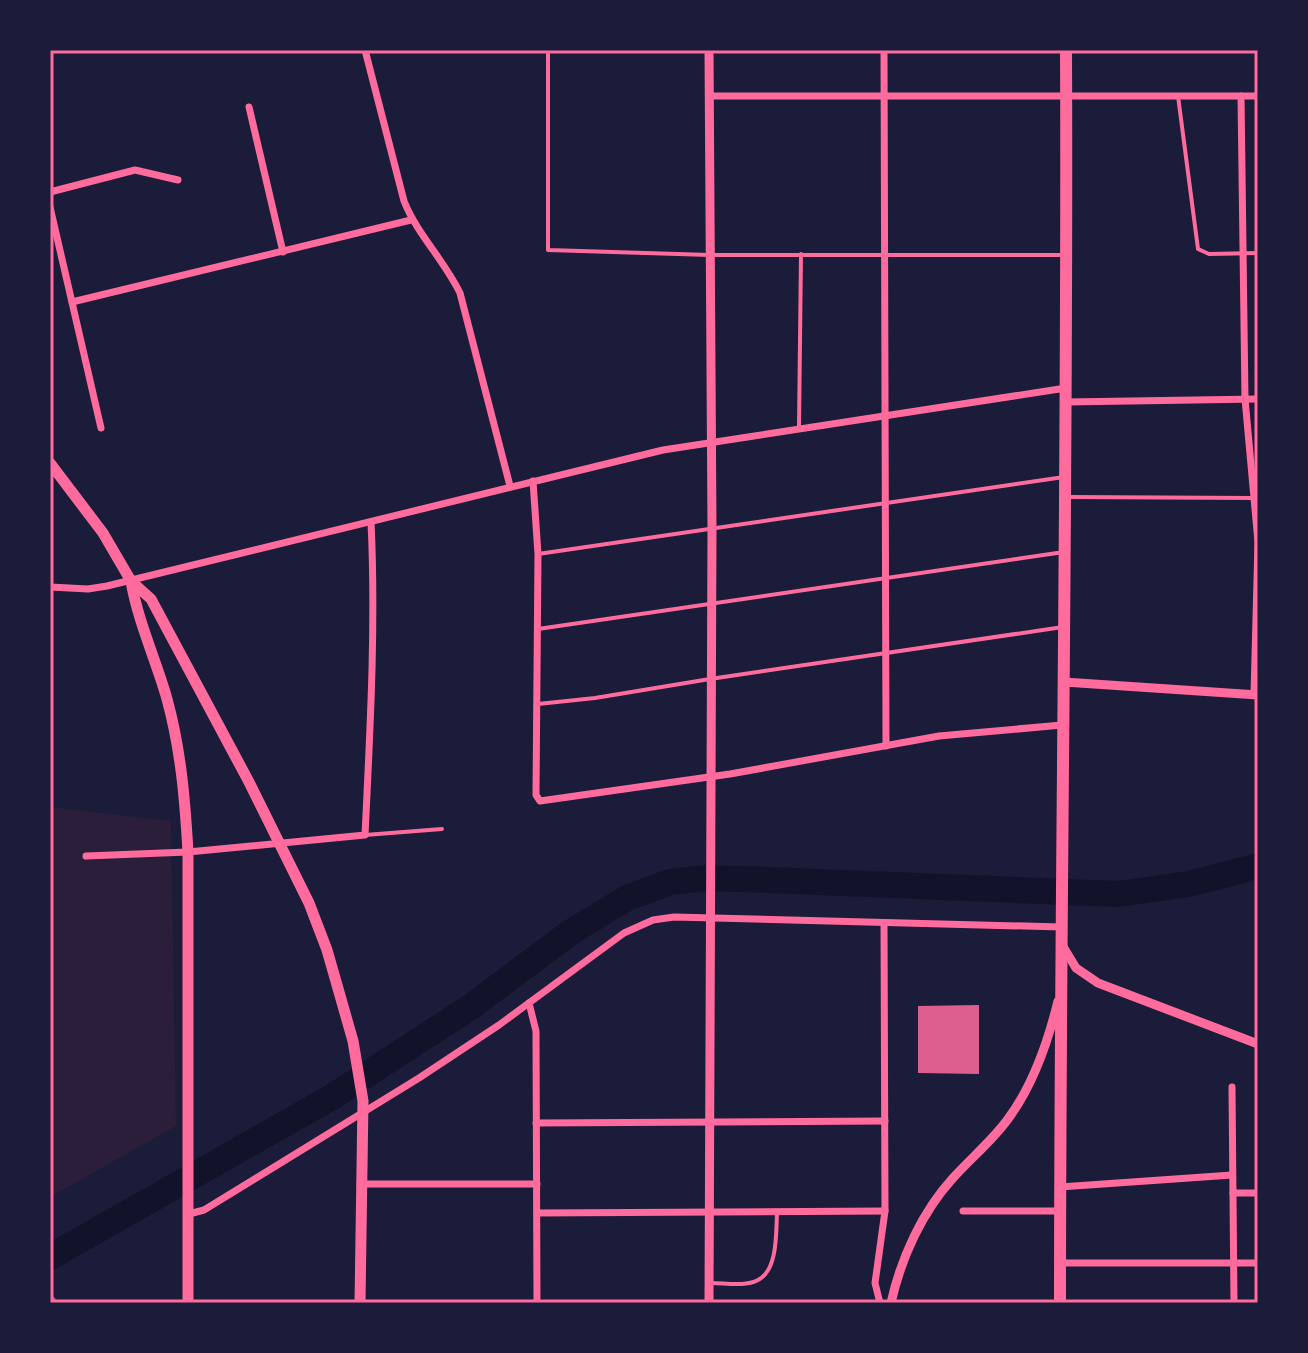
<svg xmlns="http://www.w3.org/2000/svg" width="1308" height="1353" font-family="Commissioner,sans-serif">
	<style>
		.green { fill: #2a1e3b }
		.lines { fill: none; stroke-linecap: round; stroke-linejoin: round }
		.river { stroke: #12122b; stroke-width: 26 }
		.building { fill: #dd5f8e }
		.service { stroke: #ff6b9d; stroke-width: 4 }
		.minor { stroke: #ff6b9d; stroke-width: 7 }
		.tertiary { stroke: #ff6b9d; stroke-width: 9 }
		.secondary { stroke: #ff6b9d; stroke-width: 11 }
		.primary { stroke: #ff6b9d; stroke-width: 12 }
		.rail { stroke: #a44b75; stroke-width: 4 }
		.neatline { fill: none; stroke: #ff6b9d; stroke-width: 3 }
	</style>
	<rect width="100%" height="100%" fill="#1b1b3a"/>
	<!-- green -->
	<polygon class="green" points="50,807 171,821 176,1126 50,1197"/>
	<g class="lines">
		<!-- river -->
		<polyline class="river" points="50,1257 332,1097 472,1006 571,932 627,898 670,882 706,878 744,879 1118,894 1189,884 1258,866"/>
	</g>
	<!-- building -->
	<polygon class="building" points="979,1005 979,1074 918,1073 918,1006"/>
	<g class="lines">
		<!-- service -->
		<g class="service">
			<polyline points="548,50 548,250 710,255 1063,255"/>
			<polyline points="1178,96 1198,249 1209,254 1258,253"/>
			<polyline points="799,427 801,254"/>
			<polyline points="1068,497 1254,498"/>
			<polyline points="538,554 1064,477"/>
			<polyline points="538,629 1064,552"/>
			<polyline points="538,704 595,698 710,679 1063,627"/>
			<polyline points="365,835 442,829"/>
			<path d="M712,1283c13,0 33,4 46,-3 20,-10 18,-48 19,-67"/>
		</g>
		<!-- minor -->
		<g class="minor">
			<path d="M365,50l39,151c13,33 40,59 56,92l50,193"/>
			<polyline points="884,50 886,746"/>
			<polyline points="709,96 1258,96"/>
			<polyline points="1241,96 1245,399 1258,542 1254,694"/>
			<polyline points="249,107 283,252"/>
			<polyline points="50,192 135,170 178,180"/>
			<polyline points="50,207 101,428"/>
			<polyline points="72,302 411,220"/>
			<polyline points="1066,402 1258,399"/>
			<polyline points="533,481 538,554 536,795 540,801 730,774 939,736 1062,725"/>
			<polyline points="50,587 88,589 107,586 663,450 1066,388"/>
			<path d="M86,856l102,-4 177,-17c5,-104 11,-209 6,-313"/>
			<polyline points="529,1003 536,1031 537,1303"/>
			<polyline points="1232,1087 1234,1303"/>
			<polyline points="536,1123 885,1121"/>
			<polyline points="360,1184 537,1184"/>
			<polyline points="1060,1187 1232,1175"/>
			<polyline points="1233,1193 1258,1193"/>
			<polyline points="963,1211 1060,1211"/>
			<polyline points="537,1213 885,1211"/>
			<polyline points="189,1214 204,1210 419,1078 499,1025 624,933 653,920 674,917 1061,927"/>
			<polyline points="1060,1263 1258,1263"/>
			<polyline points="880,1303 875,1283 885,1211 884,923"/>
		</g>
		<!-- tertiary -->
		<g class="tertiary">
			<polyline points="1064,682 1258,695"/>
			<polyline points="1062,945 1076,968 1098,983 1258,1044"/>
			<polyline points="709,1303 712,529 709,50"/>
			<path d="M891,1303c10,-45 31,-91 62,-125 18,-20 39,-37 55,-59 26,-35 40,-77 50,-118"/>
		</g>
		<!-- secondary -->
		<g class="secondary">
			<polyline points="50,463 103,533 131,581 151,599 249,782 309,903 327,950 353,1041 363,1101 360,1303"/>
			<path d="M131,581c7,41 25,79 36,118 14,51 18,101 21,153v451"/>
		</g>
		<!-- primary -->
		<path class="primary" d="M1060,1303c0,-418 8,-835 6,-1253"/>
		<!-- rail -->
		<polyline class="rail" points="50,1296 57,1303"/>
	</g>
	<!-- border -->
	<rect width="1308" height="1353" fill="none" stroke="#1b1b3a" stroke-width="104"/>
	<rect x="52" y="52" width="1204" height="1249" class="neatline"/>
</svg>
